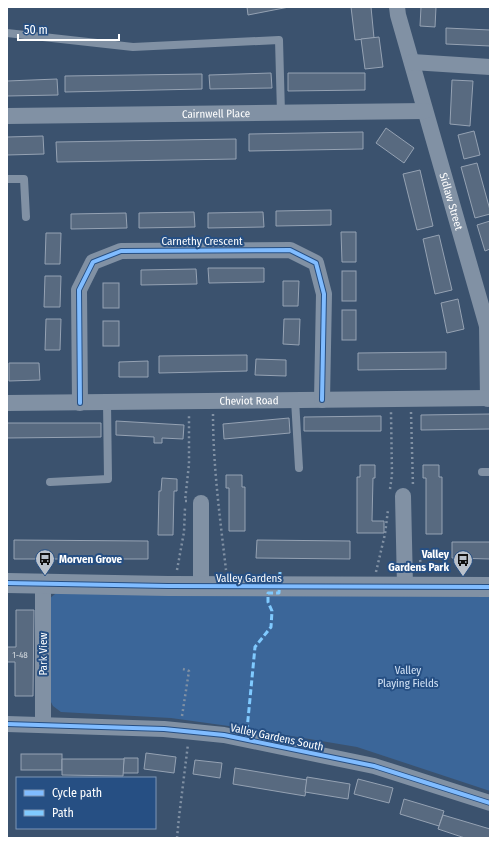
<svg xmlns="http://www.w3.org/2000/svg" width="497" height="845" font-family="'Fira Sans Condensed',sans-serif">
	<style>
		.green { fill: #3b6699 }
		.building { fill: #586a80; stroke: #95a2b3 }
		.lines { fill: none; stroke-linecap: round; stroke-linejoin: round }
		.path { stroke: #8191a4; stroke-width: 2.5; stroke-dasharray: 2 3; stroke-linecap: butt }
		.service { stroke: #8191a4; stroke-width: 8 }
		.minor { stroke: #8191a4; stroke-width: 16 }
		.tertiary { stroke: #8191a4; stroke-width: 20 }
		.quiet { stroke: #80caff; stroke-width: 3; stroke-dasharray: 6 3; stroke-linecap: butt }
		.cycleway-casing { stroke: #264f83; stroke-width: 6 }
		.cycleway { stroke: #80bcff; stroke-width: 4 }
		.labels { text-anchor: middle; stroke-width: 4; stroke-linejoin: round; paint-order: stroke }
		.number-label { font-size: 9px; fill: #d5dadf }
		.street-label { font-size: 11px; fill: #fff; stroke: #264f83 }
		.poi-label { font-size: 11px; font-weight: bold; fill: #fff; stroke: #264f83; text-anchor: end }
		.park-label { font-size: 11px; fill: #d3e3f6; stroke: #264f83 }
	</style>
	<rect width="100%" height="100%" fill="#3b526e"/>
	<!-- green -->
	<polygon class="green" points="61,589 490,595 490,791 357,747 243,728 171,718 61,712 53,706 48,696 49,599"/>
	<!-- building -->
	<g class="building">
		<polygon points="247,7 289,7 248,15"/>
		<polygon points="351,7 371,7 374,38 355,40"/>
		<polygon points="421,7 436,7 435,27 420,26"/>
		<polygon points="446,28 490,30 490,46 446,44"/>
		<polygon points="379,37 383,67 365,69 361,39"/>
		<polygon points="271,73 272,88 210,89 209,75"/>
		<polygon points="288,73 365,73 365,90 288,91"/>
		<polygon points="202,74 202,89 65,92 65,76"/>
		<polygon points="57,79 58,95 7,96 7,81"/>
		<polygon points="452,80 473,81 470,126 450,124"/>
		<polygon points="386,128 414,148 404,163 376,143"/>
		<polygon points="474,131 480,155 464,159 458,135"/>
		<polygon points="363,132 363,149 249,151 249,134"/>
		<polygon points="43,136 44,154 7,155 7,137"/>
		<polygon points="236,139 236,159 57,162 56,142"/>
		<polygon points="477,163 490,210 490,214 475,218 461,167"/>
		<polygon points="420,170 433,226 417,230 403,174"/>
		<polygon points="331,210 331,225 276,226 276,211"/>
		<polygon points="194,212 195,227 139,228 139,213"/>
		<polygon points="263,212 264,227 208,228 208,213"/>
		<polygon points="126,213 127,228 71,229 71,214"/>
		<polygon points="490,221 490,249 485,251 477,225"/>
		<polygon points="341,232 356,232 356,262 342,262"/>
		<polygon points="46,233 61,233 60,264 45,264"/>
		<polygon points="439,235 452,290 435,294 423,239"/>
		<polygon points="208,268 264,268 264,282 209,283"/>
		<polygon points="196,269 197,284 141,285 141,270"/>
		<rect x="342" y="271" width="14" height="30"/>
		<polygon points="45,276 61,276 60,307 44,307"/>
		<polygon points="283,281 299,281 298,306 283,306"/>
		<rect x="103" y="283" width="16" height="25"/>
		<polygon points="458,299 464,329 447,333 441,303"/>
		<rect x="342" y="310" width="14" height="30"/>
		<polygon points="46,319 61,319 60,350 45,350"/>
		<polygon points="284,319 300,319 299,345 283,344"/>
		<rect x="103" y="321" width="16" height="25"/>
		<polygon points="446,352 446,369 358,370 358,353"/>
		<polygon points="247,355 247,371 159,373 159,356"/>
		<polygon points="256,359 286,360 286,376 255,375"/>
		<polygon points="148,361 148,377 119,377 119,362"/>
		<polygon points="9,363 39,363 40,380 9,381"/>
		<polygon points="490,414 490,429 421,430 421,415"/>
		<polygon points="381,416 381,431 304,431 304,417"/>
		<polygon points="289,418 290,433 224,439 223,424"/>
		<polygon points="116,421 184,425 183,439 162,438 162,443 154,443 154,437 116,435"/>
		<polygon points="7,423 101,423 101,437 7,438"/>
		<polygon points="360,465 375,465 375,478 373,478 372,521 384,521 384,533 357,533 357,477 360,477"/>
		<polygon points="423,465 439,465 439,477 442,477 442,534 426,534 426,478 423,478"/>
		<polygon points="226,475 242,475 242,487 245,487 245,531 229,531 229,488 226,488"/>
		<polygon points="162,478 177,479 177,491 174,491 173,535 158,535 159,491 161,491"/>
		<polygon points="14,540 148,541 148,559 14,559"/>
		<polygon points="257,540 350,541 350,559 256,558"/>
		<polygon points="452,542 490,542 490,559 452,558"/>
		<polygon points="16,610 34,610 33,696 15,696 15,662 7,662 7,647 16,647"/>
		<polygon points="146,753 176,757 174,773 144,769"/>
		<rect x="21" y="754" width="41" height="16"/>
		<polygon points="124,758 138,758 138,773 123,773"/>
		<polygon points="62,759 124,759 123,776 62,775"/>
		<polygon points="195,760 222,763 220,778 193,774"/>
		<polygon points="235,768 307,780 305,796 233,784"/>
		<polygon points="307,777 350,784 348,799 305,792"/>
		<polygon points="358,779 393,788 389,803 354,794"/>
		<polygon points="404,799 444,811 439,826 400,814"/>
		<polygon points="443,815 490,829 490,838 465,838 438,829"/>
	</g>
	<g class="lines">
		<!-- path -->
		<g class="path">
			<polyline points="411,412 413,487"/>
			<path d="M213,414c0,52 7,104 13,156"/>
			<polyline points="390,489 392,475 391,412"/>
			<polyline points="187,501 185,501 189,464 189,414"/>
			<polyline points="420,560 423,570"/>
			<polyline points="177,570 184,532 185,508"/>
			<polyline points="376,572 385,534 388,510"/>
			<polyline points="182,716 189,671 183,669"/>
			<polyline points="177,838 179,817 188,744"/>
		</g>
		<!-- service -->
		<g class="service">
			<polyline points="7,33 133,47 279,40 281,113"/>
			<polyline points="7,179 24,179 26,217"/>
			<polyline points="295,400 299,468"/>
			<polyline points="482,472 490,472"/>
			<polyline points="50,482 108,479 107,402"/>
		</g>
		<!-- minor -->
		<g class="minor">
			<path id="s1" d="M397,7l1,8 89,311 1,73"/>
			<polyline points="412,62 490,67"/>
			<path id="s2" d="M7,116l418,-5"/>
			<path id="s3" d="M7,403l483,-5"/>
			<polyline points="80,403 79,290 93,262 121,251 290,250 316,263 324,294 322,400"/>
			<polyline points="403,496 405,586"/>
			<polyline points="201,503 201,586"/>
			<polyline points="7,724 164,729 224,735 374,766 490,803"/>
			<polyline points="43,725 43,583"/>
		</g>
		<!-- tertiary -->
		<polyline class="tertiary" points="7,583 168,586 490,587"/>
		<!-- quiet -->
		<polyline class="quiet" points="246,740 255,647 271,627 272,611 268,602 268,593 279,593 280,572"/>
		<!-- cycleway casing -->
		<g class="cycleway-casing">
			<g id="cycleway">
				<polyline points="80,403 79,290 93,262 121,251 290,250 316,263 324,294 322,400"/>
				<polyline points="7,583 168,586 490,587"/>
				<polyline points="7,724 164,729 224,735 374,766 490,803"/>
			</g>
		</g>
		<!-- cycleway -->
		<use href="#cycleway" class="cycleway"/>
	</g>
	<!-- icons -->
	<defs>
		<g id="bus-pin" transform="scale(1)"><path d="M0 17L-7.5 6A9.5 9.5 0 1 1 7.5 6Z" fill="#bac2cc" stroke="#264f83"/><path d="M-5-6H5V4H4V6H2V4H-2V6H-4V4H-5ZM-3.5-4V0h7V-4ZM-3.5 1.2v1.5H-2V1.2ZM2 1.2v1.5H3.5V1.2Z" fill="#111"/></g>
	</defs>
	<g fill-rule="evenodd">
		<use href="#bus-pin" x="45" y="559"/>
		<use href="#bus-pin" x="463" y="560"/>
	</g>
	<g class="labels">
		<!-- number labels -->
		<g class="number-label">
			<text x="20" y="658">1-48</text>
		</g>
		<!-- street labels -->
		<g class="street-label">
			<text dy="4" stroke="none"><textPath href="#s2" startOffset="209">Cairnwell Place</textPath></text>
			<text dy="4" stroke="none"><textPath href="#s1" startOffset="202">Sidlaw Street</textPath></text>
			<text x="202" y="245">Carnethy Crescent</text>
			<text dy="4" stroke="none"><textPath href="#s3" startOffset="242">Cheviot Road</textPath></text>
			<text x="249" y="582">Valley Gardens</text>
			<text transform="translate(43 654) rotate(-90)" y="4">Park View</text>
			<text transform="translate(277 737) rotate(12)" y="4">Valley Gardens South</text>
		</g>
		<!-- poi labels -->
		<g class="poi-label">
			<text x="449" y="558">Valley<tspan x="449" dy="13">Gardens Park</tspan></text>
			<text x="59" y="563" text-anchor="start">Morven Grove</text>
		</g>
		<!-- park labels -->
		<g class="park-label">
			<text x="408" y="674">Valley<tspan x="408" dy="13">Playing Fields</tspan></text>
		</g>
	</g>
	<!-- border -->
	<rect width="497" height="845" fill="none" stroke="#ffffff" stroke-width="16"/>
	<!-- legend -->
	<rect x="16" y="777" width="140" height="52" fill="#264f83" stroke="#7d95b5"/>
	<rect x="24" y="790" width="20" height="6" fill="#80bcff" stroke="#7d95b5"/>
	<text x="52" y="797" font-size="12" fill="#ffffff">Cycle path</text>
	<rect x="24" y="810" width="20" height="6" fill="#80caff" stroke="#7d95b5"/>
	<text x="52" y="817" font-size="12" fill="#ffffff">Path</text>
	<!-- scale -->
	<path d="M18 34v6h101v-6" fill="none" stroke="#ffffff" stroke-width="2"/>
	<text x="24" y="34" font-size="12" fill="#ffffff" stroke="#264f83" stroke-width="3" paint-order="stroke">50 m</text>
</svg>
